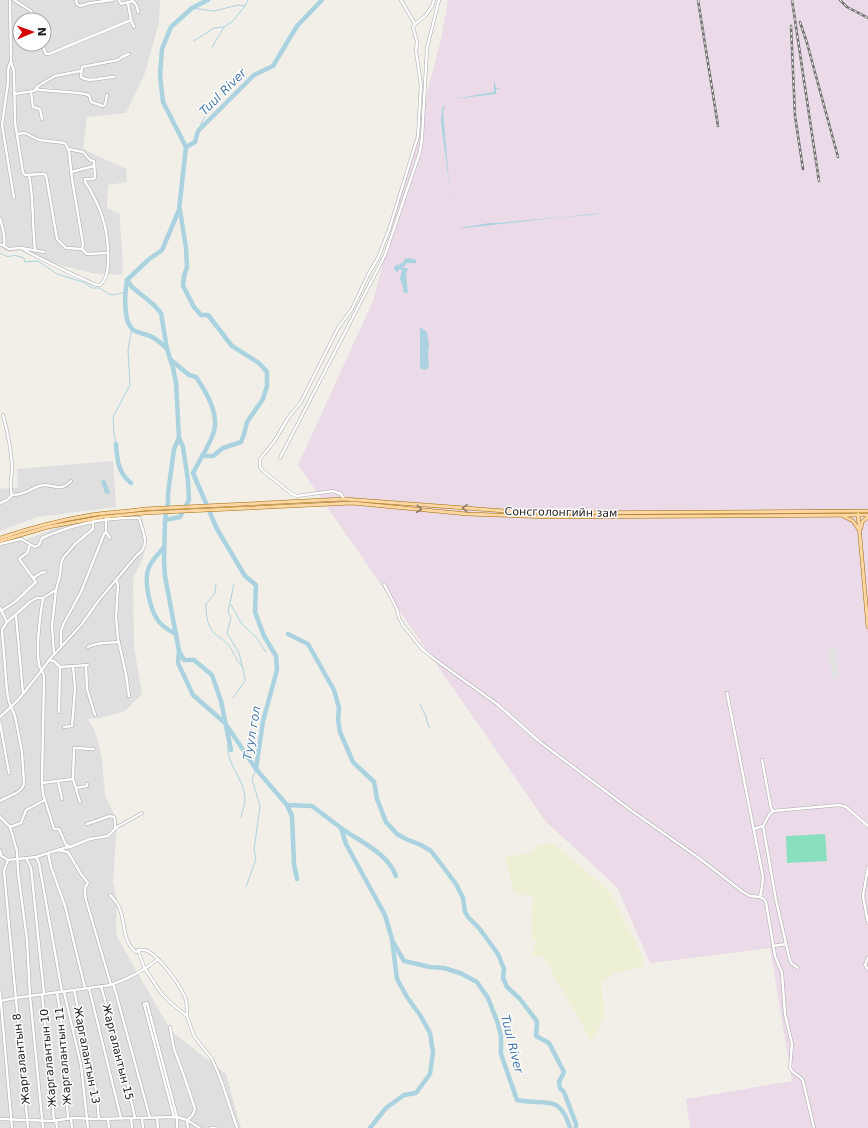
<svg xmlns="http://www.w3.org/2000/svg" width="868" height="1128" font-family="'DejaVu Sans',sans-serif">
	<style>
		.residential { fill: #e0dfdf; fill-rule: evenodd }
		.industrial { fill: #ebdbe8 }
		.farmland { fill: #eef0d5 }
		.pitch { fill: #88e0be }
		.parking { fill: #e2e2e2 }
		.water { fill: #aad3df }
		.pier { fill: #fff }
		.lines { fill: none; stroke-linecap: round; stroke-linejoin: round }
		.stream { stroke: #aad3df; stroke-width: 1 }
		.river { stroke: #aad3df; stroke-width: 4.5 }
		.minor-casing { stroke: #a9a9a9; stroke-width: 3.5 }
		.major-casing { stroke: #a06b00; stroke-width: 4 }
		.minor { stroke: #fff; stroke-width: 2.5 }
		.major { stroke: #fcd6a4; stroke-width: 3 }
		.rail-casing { stroke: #707070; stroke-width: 2.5 }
		.rail { stroke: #fff; stroke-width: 1; stroke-dasharray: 3; stroke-linecap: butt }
		.oneway { stroke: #8f7c63 }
		.labels { text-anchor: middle; stroke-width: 3; stroke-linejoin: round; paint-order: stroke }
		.street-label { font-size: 11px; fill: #222; stroke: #fff }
		.water-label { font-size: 12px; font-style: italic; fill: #4a7aab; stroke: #fff }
	</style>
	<rect width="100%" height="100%" fill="#f2efe9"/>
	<!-- residential -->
	<g class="residential">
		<path d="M0,0h160l-1,22 -14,51 -19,40 -39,4 -4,32 43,20 1,13 -19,3 -1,23 13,6v9l3,41 -1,11 -30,-2 -41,-10 -27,-13 -16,2 -8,-4zM20,20h24v24h-24z"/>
		<polygon points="113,461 116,507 37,517 0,531 0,489 18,487 17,469"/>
		<polygon points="129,517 142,518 147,540 143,558 133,579 134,646 142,694 125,711 98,719 93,718 87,719 93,727 97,737 102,760 105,795 117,820 113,882 117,899 116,928 117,937 171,1031 226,1074 241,1128 0,1128 0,544 9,541 25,540 61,526 81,524 92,520"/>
	</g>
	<!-- industrial -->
	<polygon class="industrial" points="448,0 868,0 868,1128 690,1128 686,1099 792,1081 770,948 650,963 617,887 546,822 298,465 373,301 441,39"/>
	<!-- farmland -->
	<polygon class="farmland" points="554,844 609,891 641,953 643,958 644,967 614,973 601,983 605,1016 592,1042 542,955 531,957 536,942 531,935 531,910 534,896 514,894 505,857 534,852 535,845"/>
	<!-- pitch -->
	<polygon class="pitch" points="825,834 827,861 787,863 786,836"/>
	<!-- parking -->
	<polygon class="parking" points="836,646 839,678 832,679 829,647"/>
	<!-- water -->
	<g class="water">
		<polygon points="494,80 496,88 501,88 496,89 496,94 453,99 445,106 443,112 452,217 450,191 441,122 442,108 453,99 494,92"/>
		<polygon points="603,213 592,215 563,217 465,228 459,228 490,223 497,223"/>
		<polygon points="407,258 415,259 417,263 407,263 403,268 408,268 406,274 408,293 403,292 403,287 400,279 402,270 399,269 397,273 394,268 397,264 398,266 401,263 403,263 404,260"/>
		<polygon points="420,327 427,332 429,345 428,353 429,367 426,370 421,369 420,367"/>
		<path d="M103,480l3,1c0,4 4,9 4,12l-2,1 -3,-1 -4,-12z"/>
	</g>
	<!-- pier -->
	<polygon class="pier" points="254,502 255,510 146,515 145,508"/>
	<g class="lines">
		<!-- stream -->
		<g class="stream">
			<polyline points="192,8 214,11 238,5 245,6 248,0"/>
			<polyline points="194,41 214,28 224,27"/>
			<polyline points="212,47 224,27 233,21 245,6"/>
			<polyline points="198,131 202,122 217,98"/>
			<path d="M0,253c5,3 8,5 14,2l10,3 1,4 13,-1 19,13 26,8 9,6h8l9,6 4,1 12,-3"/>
			<polyline points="116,444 114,434 113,417 130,385 128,350 132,328"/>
			<path d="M216,584l-1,9 -9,11c0,11 1,22 9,30 5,4 11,7 15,13 4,6 6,13 12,19"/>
			<polyline points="231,605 242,624 256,637 266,652"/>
			<polyline points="233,698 245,681 245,678 239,653 227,633 231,618 228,612 234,584"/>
			<polyline points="420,704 426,717 428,725 430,728"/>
			<path d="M229,740c-7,21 16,38 16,59 0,6 -3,13 -4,18"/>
			<polyline points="246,887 256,859 254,850 260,806 252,779 256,769"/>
		</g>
		<!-- river -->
		<g class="river">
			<polyline points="186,147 195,142 198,131 254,75 273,66 297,26 322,0"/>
			<polyline points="180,210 186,248 187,267 184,276 183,286 194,307 201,315 208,315 232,346 259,363 267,372 267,386 263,399 247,422 244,434 241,442 223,448 213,456 202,456"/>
			<path d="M127,280c-2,12 -5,44 8,51 4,2 10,3 15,5 6,2 12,8 17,13"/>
			<path d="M171,360l18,15 7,2c9,13 23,37 18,54 -3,12 -15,30 -21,42l24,56 28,47 11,9 -1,27 9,24 12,20 1,14 -14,51 -7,48 31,36 25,1 29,22 5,16 39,71 7,24 5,40 10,18 13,18 10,18 3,19 -3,22 -14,19 -12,2 -18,13 -16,20"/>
			<polyline points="179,438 174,449 168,493 168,503 165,520 164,561 165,576 179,651 184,660 194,660 212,675 221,701 231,750"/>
			<path d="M116,444c1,15 2,29 15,39"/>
			<polyline points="165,520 180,517 189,500 188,480 183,447 179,438 176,383 173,368 167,349 161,313 154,305 132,287 127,280 148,260 162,250 179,210 186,147 163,102 160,75 162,49 171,27 192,8 208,0"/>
			<path d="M164,547c-5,7 -14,14 -16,23 -4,12 2,38 9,49 4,7 11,11 19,15"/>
			<polyline points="288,634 308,644 334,690 339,708 338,720 340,732 353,762 374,782 377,799 386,822 397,834 406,839 421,845 431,851 441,864 456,884 463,898 465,912 468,917 479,928 498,954 504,969 503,978 507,987 520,999 536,1020 537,1023 536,1036 549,1043 564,1072 559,1082 560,1088 564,1092 576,1124 576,1128"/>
			<polyline points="179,651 178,663 193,695 225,723 256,769"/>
			<polyline points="287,805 292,816 294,864 297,879"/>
			<path d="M341,828c19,14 46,24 55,48"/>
			<path d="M393,942l11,19 26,6 14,1 16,5 17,9 11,16 9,23 4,15v18l16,46c26,6 43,-8 53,28"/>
		</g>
		<!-- minor casing -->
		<g class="minor-casing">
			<g id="minor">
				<polyline points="10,0 11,62 14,71 15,122 23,173 25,175 44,174 46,175 57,239 66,248 82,249 87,254 108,253"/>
				<polyline points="14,0 31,11 35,20"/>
				<polyline points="76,0 77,4 80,6 90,3 113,0"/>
				<polyline points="119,0 121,4 133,1"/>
				<polyline points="401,0 415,24"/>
				<polyline points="133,1 137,6 138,12"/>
				<polyline points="128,3 131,20 134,27"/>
				<polyline points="42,44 46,54 49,54 131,20"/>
				<polyline points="10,63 8,70 8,83 2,125 14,198"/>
				<path d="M114,77c-10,0 -25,6 -33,0l1,-10 36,-7 4,-3 7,-3"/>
				<polyline points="36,89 40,90 79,93 89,95 91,102 103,106 105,105 107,95"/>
				<polyline points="31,92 33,107 40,109 42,119"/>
				<polyline points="14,94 34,91 38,86 55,76 81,71"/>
				<polyline points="17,134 25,133 39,140 65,143 69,151 72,179 83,244 82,249"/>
				<polyline points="71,172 94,166"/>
				<path d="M29,175c5,25 3,50 6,75"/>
				<path d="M0,218c2,9 6,19 4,28l-4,-2"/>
				<polyline points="4,246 9,249 21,248 44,252"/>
				<path d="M24,250c20,10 39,20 59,29 6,2 10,6 17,6 14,-11 7,-54 2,-69 -2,-7 -12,-28 -17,-34v-3h8l2,-2 -1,-16 -4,-1 -7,-8 -15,-3"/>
				<path d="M3,415c5,18 9,37 9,56 -1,9 -3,15 0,24"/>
				<polyline points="280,458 385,255 420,152 422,138 427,48 439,0"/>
				<polyline points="344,499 341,494 333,491 297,496 292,494 263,471 260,467 260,459 274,442 288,418 301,402 338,328 352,309 369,273 378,258 389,230 418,136 421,85 416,51 417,42 413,27 415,24 426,15 432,6 434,0"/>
				<path d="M0,503l7,-3 5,-5c13,0 16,-5 27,-9 14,-4 20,8 32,-5"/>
				<polyline points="106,532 110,538"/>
				<path d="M0,544l21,-5 14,8 4,-2 3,-7c31,-14 62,-21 97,-20 4,14 12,28 -2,37l-38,45 -17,24 -33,36 -7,10 -24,30 -18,17"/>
				<polyline points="33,578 41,573 45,572"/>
				<polyline points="116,580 118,585 116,617 118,639 126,674 129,696"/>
				<polyline points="384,584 397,609 399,618 403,625 421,648 433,658 497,704 540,742 632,811 699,858 743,892 750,896 760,897"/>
				<polyline points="0,608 7,622"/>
				<polyline points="1,611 15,602 36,582 19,559 27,553 30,545"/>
				<polyline points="16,616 23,693"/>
				<polyline points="61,646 61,631 64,623 81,592 104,534 106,532 106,519"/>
				<path d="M88,647c8,-5 21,-4 31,-5"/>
				<polyline points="54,654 52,626 56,590 60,575 61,564 63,558 75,544 93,529 93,521"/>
				<polyline points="49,660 54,661 60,667 88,665"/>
				<polyline points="86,665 87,689 95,715"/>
				<polyline points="727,693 763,877 762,887 760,897 764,899 766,902 775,956 782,973 785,1014 792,1044 790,1068 793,1072 801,1078 803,1081 814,1128"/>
				<polyline points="59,712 60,667"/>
				<polyline points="0,723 9,773"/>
				<polyline points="64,727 72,726 75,689 73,666"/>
				<polyline points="762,760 771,808 773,811"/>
				<polyline points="73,779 80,802"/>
				<polyline points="58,781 62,799"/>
				<polyline points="42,783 73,779 74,748 94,749"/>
				<polyline points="76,788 87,786 87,784"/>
				<polyline points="45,800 54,829 59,829 66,845 69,846"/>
				<path d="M0,801c8,-5 23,-8 24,-18l-2,-31 -7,-36 -6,-14 -2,-11 -5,-61 5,-8 24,-21 6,-3h6l13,-8"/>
				<polyline points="0,817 10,827 17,851 18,872 27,940 30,996 43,1128"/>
				<polyline points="87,824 110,816 114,817 115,821 115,829"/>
				<polyline points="763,826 776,900 789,957 791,963 798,968"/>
				<path d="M10,827l11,-4 5,-13 19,-10 -2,-6 -1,-11 2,-107c-1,-4 -4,-8 -5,-11 -3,-18 1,-50 4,-67"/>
				<polyline points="754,829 763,826 769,815 773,811 839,805 846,807 868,826"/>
				<polyline points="0,850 1,855"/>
				<path d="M58,850l10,2 13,22 7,9c-5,5 -3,10 -2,17l25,85 2,-1 2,6 35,128"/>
				<polyline points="48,853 51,867 65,906 85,988"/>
				<polyline points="0,855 8,860 36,857 64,848 70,847 90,839 108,836 117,827 142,813"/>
				<polyline points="36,857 39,863 62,992"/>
				<polyline points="26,858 31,868 44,994"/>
				<polyline points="8,860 4,871 28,1128"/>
				<polyline points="868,867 863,896 868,923"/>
				<path d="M110,895c3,3 6,6 8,10 8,13 3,36 18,47 3,-2 5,-3 9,-2 13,4 37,37 41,50 1,5 1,11 1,16"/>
				<polyline points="773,946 786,944"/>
				<polyline points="138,950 144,967 161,993 172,1004 187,1016 194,1036 212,1059 221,1080 237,1128"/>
				<polyline points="868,958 865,965 868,969"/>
				<path d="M113,984c17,-6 31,-13 45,-25"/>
				<polyline points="101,986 124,1068 135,1118"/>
				<polyline points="89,988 121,1118"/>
				<polyline points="74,990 96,1090 99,1119"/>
				<polyline points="0,992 12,1128"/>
				<polyline points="64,992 81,1065 88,1128"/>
				<polyline points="57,993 61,1017 68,1119"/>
				<polyline points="42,995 48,1049 54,1121"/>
				<polyline points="0,1001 15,998 111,985"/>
				<polyline points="147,1003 177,1117 177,1128"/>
				<polyline points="147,1003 144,1004 145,1008 174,1117"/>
				<polyline points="170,1027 174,1049 183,1073 195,1109 192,1116 187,1120 200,1128"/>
				<polyline points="71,1118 72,1128"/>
				<polyline points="131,1118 132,1128"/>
				<polyline points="142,1118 143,1128"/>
				<polyline points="157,1118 158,1128"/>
				<polyline points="0,1119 54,1121 71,1118 99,1119 177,1117 187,1120 188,1128"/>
				<polyline points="108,1119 109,1128"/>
				<polyline points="56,1120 57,1128"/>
				<polyline points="210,1128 216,1128"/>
			</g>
		</g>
		<!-- major casing -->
		<g class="major-casing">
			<g id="major">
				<polyline points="858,514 868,627"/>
				<polyline points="843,516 853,521 859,530"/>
				<polyline points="861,528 862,522 868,517"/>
				<path d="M0,538c30,-10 60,-18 91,-23 17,-3 35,-3 53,-6l200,-10 161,12 45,2 318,-2"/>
				<polyline points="0,541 48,527 103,517 145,513 352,503 467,514 550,517 868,515"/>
			</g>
		</g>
		<!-- minor -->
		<use href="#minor" class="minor"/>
		<!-- major -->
		<use href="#major" class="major"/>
		<!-- rail casing -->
		<g class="rail-casing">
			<g id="rail">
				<polyline points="698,0 718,126"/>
				<polyline points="792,0 819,181"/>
				<polyline points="840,0 847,7 868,18"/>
				<polyline points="800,22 807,43 838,157"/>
				<polyline points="791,26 795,116 803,169"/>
			</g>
		</g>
		<!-- rail -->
		<use href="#rail" class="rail"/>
	</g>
	<!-- one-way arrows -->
	<defs><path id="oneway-chevron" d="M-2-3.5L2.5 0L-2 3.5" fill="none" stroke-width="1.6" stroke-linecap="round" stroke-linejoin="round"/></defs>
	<g class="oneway">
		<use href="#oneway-chevron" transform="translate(465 508) rotate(-176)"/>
		<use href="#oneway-chevron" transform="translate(419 509) rotate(6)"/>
	</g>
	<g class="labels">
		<!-- street labels -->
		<g class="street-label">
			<text transform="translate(561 512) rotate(1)" y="4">Сонсголонгийн зам</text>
			<text transform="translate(118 1052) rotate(76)" y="4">Жаргалантын 15</text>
			<text transform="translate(87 1055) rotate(79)" y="4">Жаргалантын 13</text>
			<text transform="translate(63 1056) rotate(-95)" y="4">Жаргалантын 11</text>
			<text transform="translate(48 1058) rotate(-95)" y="4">Жаргалантын 10</text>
			<text transform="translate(21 1059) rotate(-96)" y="4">Жаргалантын 8</text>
		</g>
		<!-- water labels -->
		<g class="water-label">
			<text transform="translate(223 92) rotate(-45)" y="4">Tuul River</text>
			<text transform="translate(252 733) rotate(-80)" y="4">Туул гол</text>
			<text transform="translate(512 1044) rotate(76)" y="4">Tuul River</text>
		</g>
	</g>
	<!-- north arrow -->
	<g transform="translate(32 32) rotate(88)"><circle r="19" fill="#ffffff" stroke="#a7a7a7"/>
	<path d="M0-3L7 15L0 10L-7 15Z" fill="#d40000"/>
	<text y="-6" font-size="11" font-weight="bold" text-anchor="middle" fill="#222222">N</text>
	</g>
</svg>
